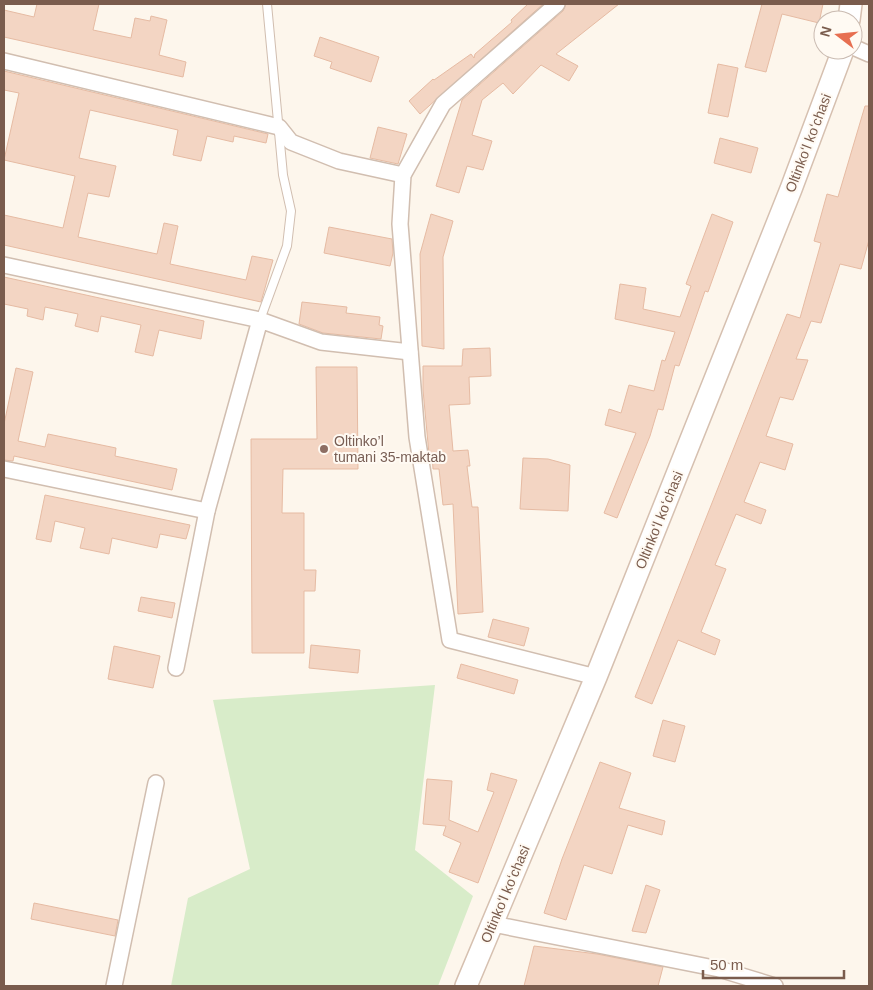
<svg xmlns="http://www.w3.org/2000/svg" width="873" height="990" font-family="Helvetica,sans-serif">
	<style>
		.green { fill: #d8ecc9 }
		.building { fill: #f3d5c3; stroke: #e6bba3 }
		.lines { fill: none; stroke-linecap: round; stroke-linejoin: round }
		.lane-casing { stroke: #d1beb0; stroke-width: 10 }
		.street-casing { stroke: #d1beb0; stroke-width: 18 }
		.secondary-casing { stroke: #d6c0b0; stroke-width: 24 }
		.lane { stroke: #fff; stroke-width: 8 }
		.street { stroke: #fff; stroke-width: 15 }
		.secondary { stroke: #fff; stroke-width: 21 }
		.education-dot { fill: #8d6e63; stroke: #fffaf3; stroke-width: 2 }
		.labels { text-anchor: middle; stroke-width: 4; stroke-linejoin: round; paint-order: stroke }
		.street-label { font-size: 14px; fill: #7a5c4d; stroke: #fffaf3 }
		.education-label { font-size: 14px; fill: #785e54; stroke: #fffaf3; text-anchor: start }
	</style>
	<rect width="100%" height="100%" fill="#fdf6ec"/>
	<!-- green -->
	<polygon class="green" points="435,685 415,850 473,896 438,986 171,986 188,898 250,869 213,700"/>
	<!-- building -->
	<g class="building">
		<polygon points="37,4 99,4 93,30 131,38 135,18 150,21 151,16 167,20 159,55 186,62 183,77 4,37 4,10 34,17"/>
		<polygon points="528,4 543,4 420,114 409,101 433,79 434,80 471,54 474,58 475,54 512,22 511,20"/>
		<polygon points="566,4 619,4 556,54 578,66 569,81 541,65 513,94 503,83 482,100 472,135 492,141 483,170 467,166 459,193 436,186 462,100 563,11"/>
		<polygon points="762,4 823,4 819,23 782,14 766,72 745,67"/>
		<polygon points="320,37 379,57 371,82 330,68 332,62 314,56"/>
		<polygon points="718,64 738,68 728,117 708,113"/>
		<polygon points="4,71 268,134 266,143 234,136 233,142 207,136 201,161 173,155 178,130 90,110 79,158 116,166 109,197 88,193 78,237 157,254 164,223 178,226 170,264 246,280 252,256 273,260 261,302 4,245 4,215 63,228 75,176 4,160 19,93 4,90"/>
		<polygon points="865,106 869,106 869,240 861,269 840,264 821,323 811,321 796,359 808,360 793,400 780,397 766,436 793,444 785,470 760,462 744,502 766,510 761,524 736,514 715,565 726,569 701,632 720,640 715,655 678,640 652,704 635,697 787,314 800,318 821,243 814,241 827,194 838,197"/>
		<polygon points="378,127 407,134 398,164 370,158"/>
		<polygon points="720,138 758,148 751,173 714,163"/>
		<polygon points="431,214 453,221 443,257 444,349 422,346 420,254"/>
		<polygon points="712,214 733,222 708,292 705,291 679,366 675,365 663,410 658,409 650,436 617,518 604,513 636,433 605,425 609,409 621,413 629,385 654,391 662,360 665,361 675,332 615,319 620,284 646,288 643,309 680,317 691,286 686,284"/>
		<polygon points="329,227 392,239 393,253 390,266 324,253"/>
		<polygon points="4,277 204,321 201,339 159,330 153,356 135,352 141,325 101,316 98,332 75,326 78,314 45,307 43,320 27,316 28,309 4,304"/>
		<polygon points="302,302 347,307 346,313 380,317 379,325 383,326 381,339 323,333 299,324"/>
		<polygon points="490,348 491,376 469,377 470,404 449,405 453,451 468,450 470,466 467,466 472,507 478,507 483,612 458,614 453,504 443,505 439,469 433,469 432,453 429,454 423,390 423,366 462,366 463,349"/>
		<polygon points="316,367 357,367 358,469 283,469 282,513 304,513 304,570 316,570 315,591 304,591 304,653 252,653 251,439 317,439"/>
		<polygon points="16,368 33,372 18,441 45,447 48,434 116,448 115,456 177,469 172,490 14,456 13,461 4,460 4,424"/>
		<polygon points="523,458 548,459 570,465 568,511 520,509"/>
		<polygon points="45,495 190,525 186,539 160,534 157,548 112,538 109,554 80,548 85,528 55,521 51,542 36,539"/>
		<polygon points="141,597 175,603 172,618 138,611"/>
		<polygon points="493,619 529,628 524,646 488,637"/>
		<polygon points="311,645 360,650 358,673 309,668"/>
		<polygon points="114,646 160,656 153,688 108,679"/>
		<polygon points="461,664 518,680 514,694 457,678"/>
		<polygon points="663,720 685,726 675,762 653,756"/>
		<polygon points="600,762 631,773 619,808 665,821 662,835 628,825 612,874 584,865 566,920 544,913 562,859"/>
		<polygon points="491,773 517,780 478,883 449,872 461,843 443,835 446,826 423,824 427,779 452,781 449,820 478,832 494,792 487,790"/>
		<polygon points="646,885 660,890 646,933 632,931"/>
		<polygon points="34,903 118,920 115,936 31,919"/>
		<polygon points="534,946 597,954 663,967 658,986 524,986"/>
	</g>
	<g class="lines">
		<!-- lane casing -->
		<g class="lane-casing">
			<polyline id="lane" points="260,320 287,246 291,211 283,175 267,4"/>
		</g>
		<!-- street casing -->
		<g class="street-casing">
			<g id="street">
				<polyline points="557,4 443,104 403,175 400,224 417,437 450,640 596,677"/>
				<polyline points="853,47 869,54"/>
				<polyline points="4,61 279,127 291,142 339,161 403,175"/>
				<polyline points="4,265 260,320"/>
				<polyline points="4,469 207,511"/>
				<polyline points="176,668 207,511 260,320 321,342 410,352"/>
				<polyline points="493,924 719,969 775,986"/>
				<polyline points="114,986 156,783"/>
			</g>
		</g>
		<!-- secondary casing -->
		<g class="secondary-casing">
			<g id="secondary">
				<polyline points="849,20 851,4"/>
				<polyline points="466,986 596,677 791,189 843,50"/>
			</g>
		</g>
		<!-- lane -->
		<use href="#lane" class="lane"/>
		<!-- street -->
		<use href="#street" class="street"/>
		<!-- secondary -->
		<use href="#secondary" class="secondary"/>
	</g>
	<!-- markers -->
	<circle class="education-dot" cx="324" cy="449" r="5"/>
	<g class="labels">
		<!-- street labels -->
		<g class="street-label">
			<text transform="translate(808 143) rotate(-69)" y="5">Oltinkoʻl koʻchasi</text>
			<text transform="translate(659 520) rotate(-68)" y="5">Oltinkoʻl koʻchasi</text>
			<text transform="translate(505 894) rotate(-67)" y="5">Oltinkoʻl koʻchasi</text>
		</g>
		<!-- education labels -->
		<g class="education-label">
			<text x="334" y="446">Oltinko’l<tspan x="334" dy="16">tumani 35-maktab</tspan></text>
		</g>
	</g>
	<!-- border -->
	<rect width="873" height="990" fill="none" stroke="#7a5c4d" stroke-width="10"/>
	<!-- north arrow -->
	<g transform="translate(838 35) rotate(286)"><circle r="24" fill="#fffaf3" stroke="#cabbb1"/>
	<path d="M0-4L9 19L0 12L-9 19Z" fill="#e76f51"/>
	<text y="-8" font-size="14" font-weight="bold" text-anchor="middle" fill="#7a5c4d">N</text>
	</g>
	<!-- scale -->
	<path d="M703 970v8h141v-8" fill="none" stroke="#7a5c4d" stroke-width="2.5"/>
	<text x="710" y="970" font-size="15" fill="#7a5c4d" stroke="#fffaf3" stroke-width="4" paint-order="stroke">50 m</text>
</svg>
